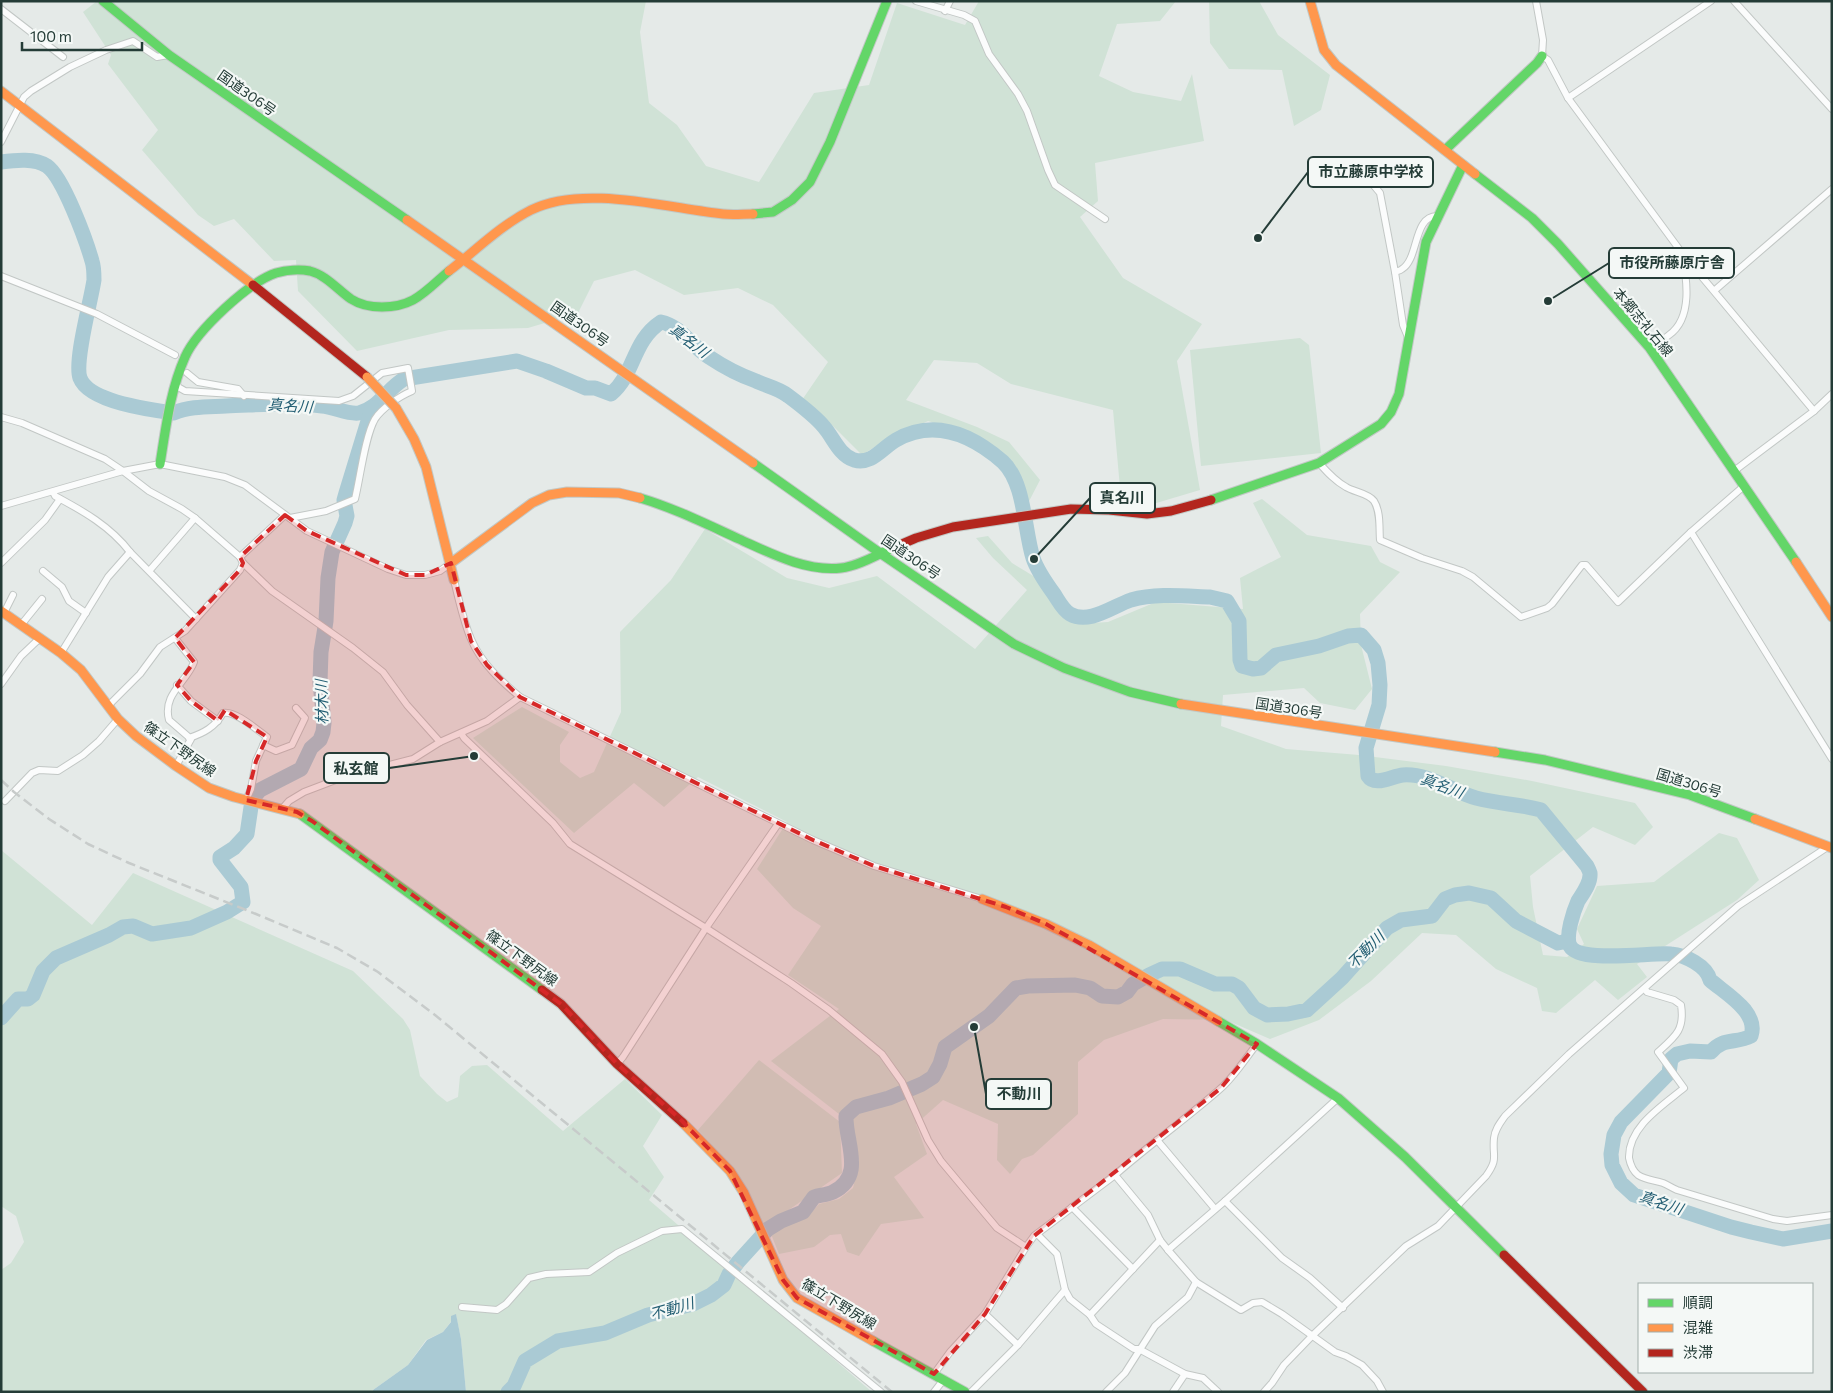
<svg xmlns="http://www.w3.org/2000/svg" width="1833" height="1393" font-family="Commissioner,'Noto Sans JP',sans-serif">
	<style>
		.green { fill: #d0e2d6 }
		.water { fill: #aacad4 }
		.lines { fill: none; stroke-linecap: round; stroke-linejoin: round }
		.river { stroke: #aacad4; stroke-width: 15 }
		.street-casing { stroke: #c2c7c5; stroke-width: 8 }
		.fast-casing { stroke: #c2c8c5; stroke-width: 11 }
		.slow-casing { stroke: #c2c8c5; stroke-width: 11 }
		.jam-casing { stroke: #c2c8c5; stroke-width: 11 }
		.street { stroke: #fbfcfc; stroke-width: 6 }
		.fast { stroke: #63d668; stroke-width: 9 }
		.slow { stroke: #ff974d; stroke-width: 9 }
		.jam { stroke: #b3261e; stroke-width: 9 }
		.rail { stroke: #c7cbca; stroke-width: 2.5; stroke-dasharray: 10 5; stroke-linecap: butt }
		.slow-bridge-casing { stroke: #c2c8c5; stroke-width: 11; stroke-linecap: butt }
		.slow-bridge { stroke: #ff974d; stroke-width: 9 }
		.marked { fill: #d62828; fill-opacity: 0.2; stroke: #d62828; stroke-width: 4; stroke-dasharray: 10 6; stroke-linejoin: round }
		.labels { text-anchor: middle; stroke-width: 4.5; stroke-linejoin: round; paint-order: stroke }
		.street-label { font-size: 14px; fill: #243c37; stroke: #f4f8f6 }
		.water-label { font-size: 15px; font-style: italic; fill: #235e73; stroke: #f4f8f6 }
		.leader { fill: none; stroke: #243c37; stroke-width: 2 }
		.callout-dot { fill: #243c37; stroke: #f4f8f6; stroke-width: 2 }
		.callout { fill: #f4f8f6; stroke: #243c37; stroke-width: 2 }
		.callout-label { font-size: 15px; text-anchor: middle; font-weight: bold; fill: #243c37 }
	</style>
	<rect width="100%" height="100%" fill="#e5eae8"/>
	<!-- green -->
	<g class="green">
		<path d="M97,1h549l-6,31 9,71 28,22 29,41 53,16 55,-89 55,-8 28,-82 68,22 14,-24h197l-16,20 -43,3 -18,52 34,16 48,9 11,-27 12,67 -109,22 3,38 -18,16 43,61 79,46 -25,37 23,129 -47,14 -32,-5 -8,-89 -102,-26 -34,-21 -43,-3 -28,40 71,27 32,15 31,38 -14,27c-1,-7 -2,-14 -4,-19 -16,-40 -56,-55 -94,-67l-52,25 -14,9 -28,-28 -32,-27 26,-38 -55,-57 -35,-17 -54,7 -49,-25 -41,11 -16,32 -50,15 -79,2 -92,21 -59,-60 -2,-31 -22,1 -40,-42 -20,7 -16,-11 -56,-65 16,-20 -50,-66 3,-9 -28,-43z"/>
		<polygon points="1209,1 1259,1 1278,35 1330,75 1321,110 1294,126 1282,70 1229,69 1210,43"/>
		<polygon points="1300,338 1309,345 1321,453 1201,466 1190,350"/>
		<polygon points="1262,499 1307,535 1371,546 1380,562 1400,572 1360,614 1361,645 1372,689 1355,710 1320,703 1304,688 1223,695 1221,726 1286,749 1359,755 1446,766 1532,781 1635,803 1653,827 1635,845 1593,827 1530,876 1533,907 1543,955 1567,957 1584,944 1577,929 1597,886 1654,882 1719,833 1737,838 1759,880 1737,900 1637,964 1647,977 1618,1000 1595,980 1556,1013 1542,1011 1537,988 1496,969 1456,935 1422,933 1371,981 1319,1020 1270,1039 1226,1020 1163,1019 1104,1040 1078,1062 1078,1114 1033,1155 1022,1159 1010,1174 997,1160 998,1124 943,1100 916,1124 927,1154 894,1177 924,1218 881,1224 859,1256 847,1252 841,1234 830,1235 814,1247 779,1254 771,1234 784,1224 807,1217 819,1204 839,1199 853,1188 859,1163 853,1125 771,1061 839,1009 788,975 821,926 793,908 757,869 787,822 698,777 664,807 634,783 574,833 473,738 522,707 569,732 560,745 560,762 580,778 594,772 621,712 620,632 671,580 705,529 787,578 829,588 877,576 975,649 1027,590 993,558 976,538 988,536 1012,563 1040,580 1059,611 1076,624 1108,622 1156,602 1243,609 1240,578 1281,557 1253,503"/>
		<polygon points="1,850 92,925 133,873 353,971 403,1019 410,1030 420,1076 437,1094 447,1102 458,1097 460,1076 472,1066 487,1065 563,1131 625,1079 662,1115 643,1146 664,1177 649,1200 872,1392 466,1392 461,1339 456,1315 443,1332 426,1340 408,1365 373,1390 373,1392 1,1392 1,1270 11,1263 24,1242 16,1216 1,1206"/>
		<polygon points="759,1060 840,1122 842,1173 764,1227 749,1193 734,1169 698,1130"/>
	</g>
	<!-- water -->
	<polygon class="water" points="456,1314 461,1339 466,1392 373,1392 373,1390 408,1365 427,1340 443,1332 451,1322 451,1316"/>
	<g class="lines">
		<!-- river -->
		<g class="river">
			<path d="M1,162c15,-2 34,-4 46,4 16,11 39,74 45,95 2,6 2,13 2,19 -3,21 -20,81 -14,98 9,24 71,32 94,35 16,-7 35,-6 52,-7 33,-1 64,-4 96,0 12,1 27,9 37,7 20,-5 28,-24 45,-34l113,-18 29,10 40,17h9l16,6c24,-20 21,-53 50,-72 20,4 31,25 48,35 15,10 30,18 47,24 10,5 22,7 31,14 12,9 27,20 37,32 9,10 15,28 30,33 18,5 28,-12 42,-20 39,-22 76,-5 107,22 22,21 21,67 30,96 4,12 13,25 21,36 4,6 9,16 16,20 19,11 43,-8 61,-14 25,-7 53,-4 79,-3l17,4 12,20 1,39 2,6 11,3 8,-1 15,-13 43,-9 29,-10 13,-1 13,15 4,13 2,22 -1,20 -13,43 2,28c7,11 24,0 35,-1 26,-2 50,17 73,23 22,6 44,6 65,12l46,56c1,2 2,4 3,7 1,10 -7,20 -12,28 -4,9 -13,35 -8,45 10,18 82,6 101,8 14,1 36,12 39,26 16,14 49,32 41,56 -15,8 -28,1 -40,16l-21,-1 -13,3 -6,5 -2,14 -48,49 -7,13 -3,19 1,11 9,18 13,12 97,32 20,5 32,7 49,-8"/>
			<polyline points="1,1018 18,999 28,999 33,995 43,971 56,958 109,935 123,927 133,926 152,934 191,928 227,912 243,902 241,887 220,860 220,857 234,848 247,834 251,807 255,796 260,790 301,769 311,748 320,740 323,732 324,723 320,682 321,652 326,621 328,578 332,552 345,523 347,516 344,500 346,493 372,408"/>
			<path d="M508,1392l6,-6 11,-25 33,-20 47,-8 43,-18 45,-11 18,-9 13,-10 5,-11 9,-12 30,-33 13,-8 22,-9 11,-15c6,-2 13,-2 19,-5 33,-16 12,-50 13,-76l10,-9 33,-9 33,-14 11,-7 7,-13 5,-17 44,-31 27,-28 12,-2 47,-1 15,3 12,8 16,1 9,-5 6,-8 16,-9 13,-6h18l35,15h17l7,4 15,20 13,7 21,-1 19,-4 35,-32 45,-50 14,-8 31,-4 13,-17 10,-4 14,-2 22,5 25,23 42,22 10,-2"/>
		</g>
		<!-- street casing -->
		<g class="street-casing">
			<g id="street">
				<polyline points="916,1 964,15 975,21 989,54 1018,94 1027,111 1048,170 1055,185 1105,219"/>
				<polyline points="1536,1 1543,40 1542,56 1548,60 1568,98 1682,253 1814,411"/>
				<polyline points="1734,1 1832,109"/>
				<polyline points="1,9 63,57"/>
				<polyline points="945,11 950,1"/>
				<polyline points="1568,98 1711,1"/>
				<polyline points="1,142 24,97 31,91 70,67 106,50 133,41 157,57 168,55"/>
				<polyline points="1353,175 1370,181 1380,193 1395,272"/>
				<polyline points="1,276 97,314 175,355"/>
				<polyline points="1715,290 1832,189"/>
				<path d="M1408,337l-5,-12 -8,-53c2,-1 5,-1 7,-3 17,-10 11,-53 35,-53"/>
				<path d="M1649,347c6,-4 14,-7 20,-12 24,-17 18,-56 13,-81"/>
				<polyline points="187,373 198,382 238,389 244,396"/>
				<path d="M176,381l2,6 7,4 154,10 14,-5 29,-23 26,-5 4,23c-12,5 -30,17 -37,28 -10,17 -15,60 -20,80l-29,12 -36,7"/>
				<polyline points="1,417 22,423 105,459 123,471 149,491 182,509 195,518 240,557"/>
				<path d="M1319,463c8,9 16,18 27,24 8,5 22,6 28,14 7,11 5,28 6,39l42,18 40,13 11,6 48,40 26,-9 5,-4 30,-39h4l32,37 73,-70 53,-46"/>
				<polyline points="1734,471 1814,411 1832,394"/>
				<path d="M53,492l2,4c28,15 55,30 75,56"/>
				<polyline points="1,506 123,471 160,464 225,477 245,485 307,531 388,569 406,575 425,575 440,571 451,563"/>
				<polyline points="285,515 240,557 243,563 272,591 353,648 383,672 407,705 440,742"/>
				<polyline points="1691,532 1832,759"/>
				<polyline points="1,563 45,520 60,499"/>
				<polyline points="150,570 195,518"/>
				<polyline points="43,571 62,587 69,601 86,613"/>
				<path d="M454,580c5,20 9,40 17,59 10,24 30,42 49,58l293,143 61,26 108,33"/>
				<polyline points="4,613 13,595"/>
				<polyline points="21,625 42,599"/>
				<path d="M175,638l19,24c-7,20 -32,32 -25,58l22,19 -15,27"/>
				<polyline points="61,653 108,577 130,552 196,619"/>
				<polyline points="1,684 21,656 40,638"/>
				<polyline points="177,685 191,701 218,721"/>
				<polyline points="109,705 140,674 160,647 185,631 240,570 243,563"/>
				<polyline points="461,733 464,738 553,823 570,844 706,928 791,983 829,1010 882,1054 902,1082 928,1140 941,1161 997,1228 1026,1247"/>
				<path d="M189,738c15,-5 26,-11 34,-25 12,-3 34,17 44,24l-11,24 -5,28 -5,11"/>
				<polyline points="263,745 276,751 292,745 305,718 296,708"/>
				<polyline points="5,801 32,773 39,770 58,771 83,755 99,741 118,719"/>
				<polyline points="282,809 289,801 304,792 346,776 413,759 440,742 487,721 520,697"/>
				<path d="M1645,989l2,3 27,8 7,5c4,25 -6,32 -23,47l26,36c-22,18 -56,39 -55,70 1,5 4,13 9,17 8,5 16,5 25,8 5,2 9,5 14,7l96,29 14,2 45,-6"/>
				<polyline points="617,1064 623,1057 706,928 778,824"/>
				<polyline points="1157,1140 1215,1209"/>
				<path d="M1115,1175c34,-30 71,-56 105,-86 14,-12 25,-30 37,-45"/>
				<polyline points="1225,1201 1282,1258 1310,1278 1343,1308"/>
				<polyline points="1072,1207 1133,1269"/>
				<polyline points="1037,1234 1057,1254 1065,1290"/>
				<polyline points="1168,1250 1225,1201 1338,1098"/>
				<polyline points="462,1307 497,1310 506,1304 529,1278 546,1274 589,1272 617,1253 662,1231 682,1229 881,1392"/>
				<polyline points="985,1314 1018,1345 1065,1290 1070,1299 1090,1315 1160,1240"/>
				<polyline points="1090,1315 1096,1324 1134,1349 1139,1349 1185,1374 1203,1378 1218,1392"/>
				<polyline points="934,1374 950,1352 985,1314 1026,1247 1034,1236 1115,1175 1148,1215 1160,1240 1168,1250 1196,1282 1241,1310 1253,1303 1262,1302 1282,1314 1335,1352 1346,1356 1362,1365 1377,1381 1383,1392"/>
				<polyline points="934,1392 944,1379"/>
				<polyline points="971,1392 1018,1345"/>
				<polyline points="1106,1392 1125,1373 1155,1326 1188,1297 1196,1282"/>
				<polyline points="1173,1392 1185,1374"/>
				<path d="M1264,1392l8,-9 12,-18 28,-29 94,-90 32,-20 48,-50c13,-18 6,-19 8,-38 1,-9 6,-15 11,-22l64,-62 169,-148 91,-60"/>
			</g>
		</g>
		<!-- fast casing -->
		<g class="fast-casing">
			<g id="fast">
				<polyline points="103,1 169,55 407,220"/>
				<polyline points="1445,150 1537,63 1542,56"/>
				<polyline points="1475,174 1532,218 1558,244 1649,347 1796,562"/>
				<polyline points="753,214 773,212 792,200 810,182 830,142 887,1"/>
				<polyline points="753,463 880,553 1014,644 1064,668 1130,692 1181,704"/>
				<path d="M160,464c6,-37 10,-73 25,-107 12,-27 64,-75 91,-84 10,-3 24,-4 34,-2 16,4 28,19 41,28 17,11 45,10 62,1 13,-7 25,-20 36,-29"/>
				<path d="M640,498c34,10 66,26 99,41 31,14 67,33 102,29 18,-2 37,-14 54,-21"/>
				<polyline points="1211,500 1319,463 1381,424 1391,412 1399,394 1426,242 1463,165"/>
				<polyline points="1495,752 1545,760 1690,795 1755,819"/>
				<polyline points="300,814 542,990"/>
				<polyline points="1218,1021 1257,1044 1338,1098 1405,1157 1504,1255"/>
				<polyline points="873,1341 965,1392"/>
			</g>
		</g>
		<!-- slow casing -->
		<g class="slow-casing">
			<g id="slow">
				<polyline points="1310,1 1324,50 1336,65 1475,174"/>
				<polyline points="1,91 253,285"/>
				<polyline points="407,220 753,463"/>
				<path d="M449,271c26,-20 52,-46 82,-61 52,-26 136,-2 192,4 10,1 20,0 30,0"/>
				<polyline points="396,408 414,439 426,467 454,580"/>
				<polyline points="1796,562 1832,617"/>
				<polyline points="451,563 532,503 549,495 567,492 619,493 640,498"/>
				<polyline points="1,611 61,653 81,670 118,719 136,736 176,766 209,788 234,797 300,814"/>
				<polyline points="1181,704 1495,752"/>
				<polyline points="1755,819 1832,848"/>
				<polyline points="982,899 1046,924 1089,945 1218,1021"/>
				<polyline points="683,1123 730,1171 744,1193 783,1280 797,1298 873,1341"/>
			</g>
		</g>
		<!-- jam casing -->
		<g class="jam-casing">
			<g id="jam">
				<polyline points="253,285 367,377"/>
				<polyline points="895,547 916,538 953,527 1071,509 1109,510 1147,514 1171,511 1211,500"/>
				<polyline points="542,990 561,1004 617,1064 683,1123"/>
				<polyline points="1504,1255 1643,1392"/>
			</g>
		</g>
		<!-- street -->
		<use href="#street" class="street"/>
		<!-- fast -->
		<use href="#fast" class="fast"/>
		<!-- slow -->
		<use href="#slow" class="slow"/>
		<!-- jam -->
		<use href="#jam" class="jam"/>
		<!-- rail -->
		<polyline class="rail" points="1,780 14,792 49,819 88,844 129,863 256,914 337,948 378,972 435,1015 892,1392"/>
		<!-- slow-bridge casing -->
		<g class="slow-bridge-casing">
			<polyline id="slow-bridge" points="367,377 396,408"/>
		</g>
		<!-- slow-bridge -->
		<use href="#slow-bridge" class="slow-bridge"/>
	</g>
	<!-- marked area -->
	<path class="marked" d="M285,515l22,16 99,44h19l26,-12 20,78 16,24 33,32 293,143 61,26 132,41 40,17 211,120 -36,44 -187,148 -49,78 -51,60 -137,-76 -14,-18 -53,-109 -51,-53 -62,-54 -56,-60 -249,-183 -15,-9 -51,-12 10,-39 11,-24 -42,-27 -7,11 -27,-20 -14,-16 17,-23 -19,-24 65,-68 3,-7 -3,-6z"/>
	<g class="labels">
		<!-- street labels -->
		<g class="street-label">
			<text transform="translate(247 93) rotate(35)" y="5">国道306号</text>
			<text transform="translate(1643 322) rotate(50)" y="5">本郷志礼石線</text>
			<text transform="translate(580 324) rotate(35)" y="5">国道306号</text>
			<text transform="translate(911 557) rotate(34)" y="5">国道306号</text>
			<text transform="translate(1289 708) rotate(9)" y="5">国道306号</text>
			<text transform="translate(180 749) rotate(35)" y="5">篠立下野尻線</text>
			<text transform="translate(1689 783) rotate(17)" y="5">国道306号</text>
			<text transform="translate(522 958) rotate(36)" y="5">篠立下野尻線</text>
			<text transform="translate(839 1304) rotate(31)" y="5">篠立下野尻線</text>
		</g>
		<!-- water labels -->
		<g class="water-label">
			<text transform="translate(689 341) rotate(37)" y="5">真名川</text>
			<text transform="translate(290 406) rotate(4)" y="5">真名川</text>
			<text transform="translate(322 702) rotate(-91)" y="5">材木川</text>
			<text transform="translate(1442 786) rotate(20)" y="5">真名川</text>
			<text transform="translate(1366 950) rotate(-45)" y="5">不動川</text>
			<text transform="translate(1661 1203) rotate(18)" y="5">真名川</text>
			<text transform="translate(672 1309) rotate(-16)" y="5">不動川</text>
		</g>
	</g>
	<!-- callouts -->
	<path class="leader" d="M1258 238L1308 172M1548 301L1609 263M1034 559L1090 498M474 756L389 768M974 1027L986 1094"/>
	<g class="callout-dot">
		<circle cx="1258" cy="238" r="5"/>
		<circle cx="1548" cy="301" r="5"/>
		<circle cx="1034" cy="559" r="5"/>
		<circle cx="474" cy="756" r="5"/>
		<circle cx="974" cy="1027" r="5"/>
	</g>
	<g class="callout">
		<rect x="1308" y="157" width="125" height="30" rx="5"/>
		<rect x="1609" y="248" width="125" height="30" rx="5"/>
		<rect x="1090" y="483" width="65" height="30" rx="5"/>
		<rect x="324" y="753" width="65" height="30" rx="5"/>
		<rect x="986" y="1079" width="65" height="30" rx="5"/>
	</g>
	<g class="callout-label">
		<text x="1371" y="177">市立藤原中学校</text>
		<text x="1672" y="268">市役所藤原庁舎</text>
		<text x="1122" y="503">真名川</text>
		<text x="356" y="774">私玄館</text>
		<text x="1019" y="1099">不動川</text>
	</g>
	<!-- border -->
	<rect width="1833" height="1393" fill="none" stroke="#243c37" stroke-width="5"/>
	<!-- legend -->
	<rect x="1638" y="1283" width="175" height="90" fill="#f4f8f6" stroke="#a1adaa"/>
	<rect x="1648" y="1299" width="25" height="8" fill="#63d668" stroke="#a1adaa"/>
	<text x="1683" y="1308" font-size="15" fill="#243c37">順調</text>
	<rect x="1648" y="1324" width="25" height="8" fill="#ff974d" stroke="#a1adaa"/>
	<text x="1683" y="1333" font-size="15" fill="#243c37">混雑</text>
	<rect x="1648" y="1349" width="25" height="8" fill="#b3261e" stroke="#a1adaa"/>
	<text x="1683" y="1358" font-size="15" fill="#243c37">渋滞</text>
	<!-- scale -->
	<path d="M22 42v8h120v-8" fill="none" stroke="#243c37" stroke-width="2.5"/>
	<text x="30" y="42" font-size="15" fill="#243c37" stroke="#f4f8f6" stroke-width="4" paint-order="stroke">100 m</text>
</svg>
